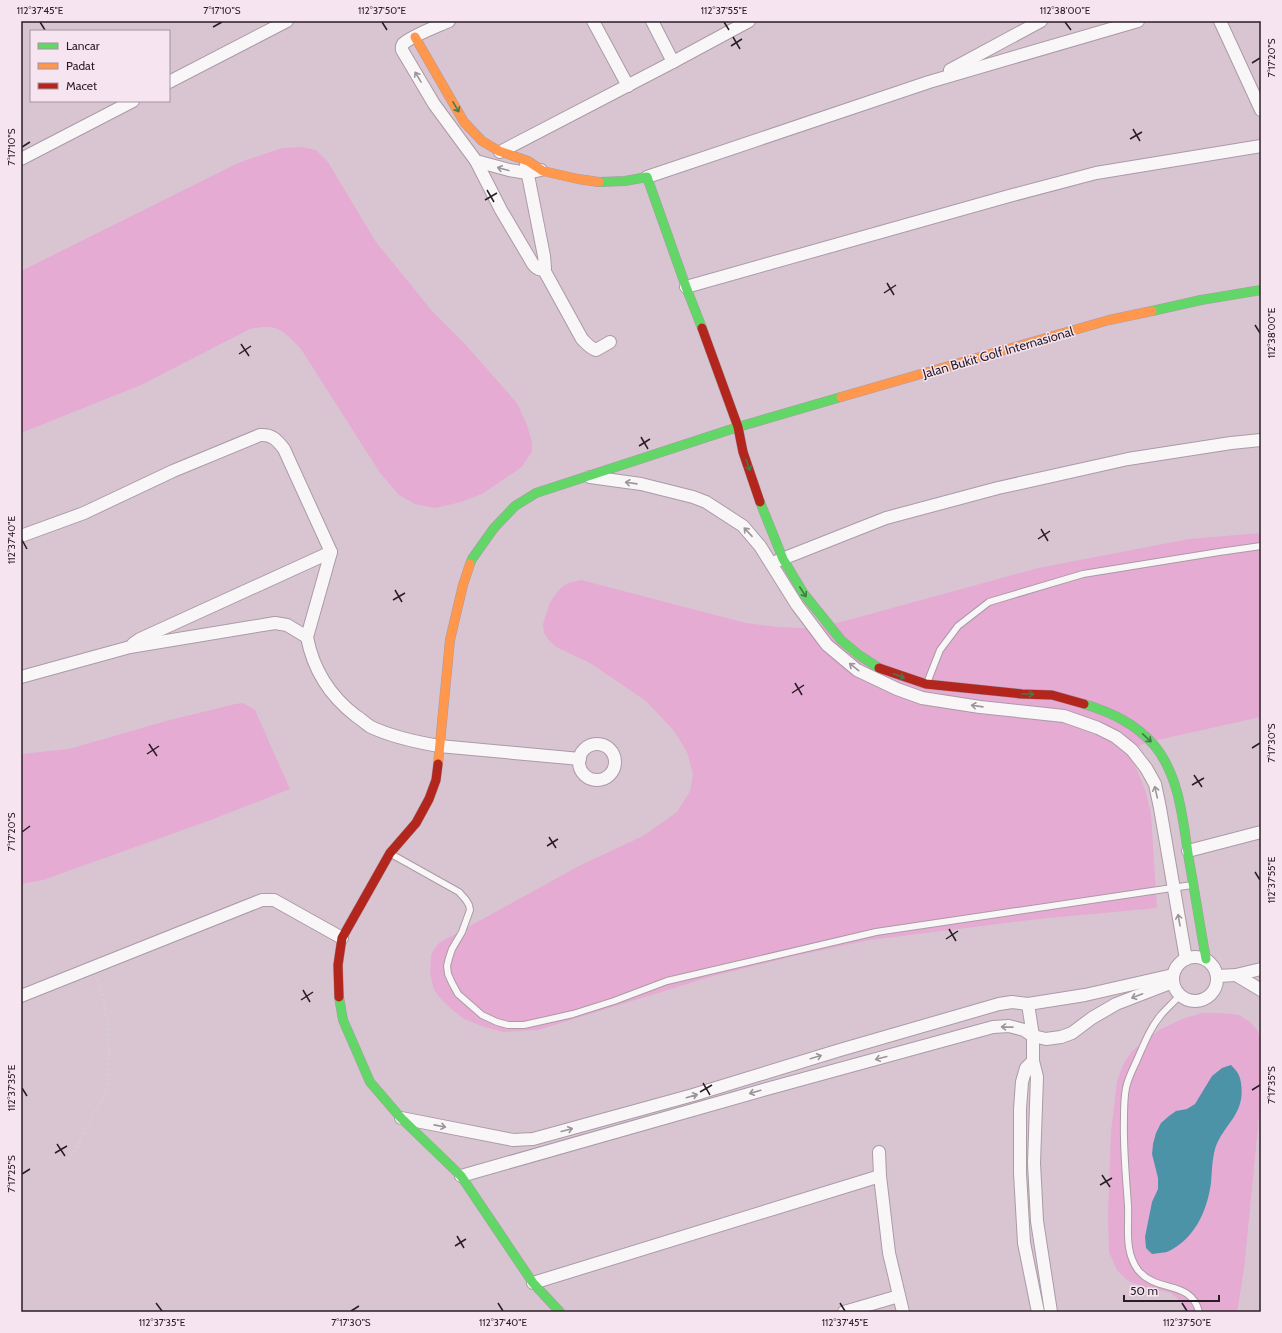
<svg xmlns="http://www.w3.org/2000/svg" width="1282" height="1333" font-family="Cabin,sans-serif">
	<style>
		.green { fill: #e5abd3 }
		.water { fill: #4c93a8 }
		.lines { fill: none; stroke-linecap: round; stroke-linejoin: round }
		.lane-casing { stroke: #aa9ba5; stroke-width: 8 }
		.street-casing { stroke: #aa9ba5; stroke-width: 14 }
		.fast-casing { stroke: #aa9ba5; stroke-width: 10 }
		.slow-casing { stroke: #aa9ba5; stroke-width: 10 }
		.jam-casing { stroke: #aa9ba5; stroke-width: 10 }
		.path { stroke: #d4ced2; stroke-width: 2.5; stroke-dasharray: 2 3; stroke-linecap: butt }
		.lane { stroke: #f9f6f8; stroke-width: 6 }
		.street { stroke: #f9f6f8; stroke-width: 12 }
		.fast { stroke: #63d668; stroke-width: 9 }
		.slow { stroke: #ff974d; stroke-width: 9 }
		.jam { stroke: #b3261e; stroke-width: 9 }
		.oneway { stroke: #9b9499 }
		.oneway2 { stroke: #467a46 }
		.ticks { fill: none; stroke: #291d25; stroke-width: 1.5 }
		.labels { text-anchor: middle; stroke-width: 3; stroke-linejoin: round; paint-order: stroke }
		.street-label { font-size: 13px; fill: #291d25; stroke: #f6e4f0 }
		.neatline { fill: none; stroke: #291d25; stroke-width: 1.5 }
		.ticks-label { font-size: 10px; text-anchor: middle; fill: #291d25 }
	</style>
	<rect width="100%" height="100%" fill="#d9c5d2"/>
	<!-- green -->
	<g class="green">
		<path d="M301,147l15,3 12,12 48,80 56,69 33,33 52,59 10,22 5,17v9l-10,16 -40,27 -21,8 -26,6 -20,-4 -16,-9 -19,-22 -79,-124c-18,-19 -23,-26 -51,-20l-109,56 -120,48v-162l217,-108 44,-15z"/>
		<path d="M1261,533v184l-108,24c-14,4 -16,4 -21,18l13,30 6,25 6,94 -118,11 -169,21 -71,15 -86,21 -175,54 -35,2 -19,-5 -20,-8 -15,-12 -8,-8 -7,-9 -4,-17 1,-18 3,-6 5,-6 140,-77 64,-30 34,-24 13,-21 3,-17 -6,-22 -13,-21 -28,-30 -56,-38 -34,-16 -8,-8 -4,-6 -1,-9 6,-19 5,-9 8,-9 7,-4 12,-3 165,43 32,4 27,1 36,-6 197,-54 151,-29z"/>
		<polygon points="243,703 255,710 290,789 211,820 43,880 21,884 21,754 69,749 166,721 235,704"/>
		<polygon points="1202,1013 1220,1013 1239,1015 1250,1022 1256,1028 1261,1039 1261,1097 1244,1269 1237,1312 1185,1312 1184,1307 1179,1300 1171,1293 1142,1286 1128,1281 1117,1270 1109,1252 1108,1216 1111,1132 1117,1081 1123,1065 1132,1051 1159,1030 1182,1019"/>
	</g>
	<!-- water -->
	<path class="water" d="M1231,1065c6,6 9,10 10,18 5,32 -18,41 -26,66 -3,12 -3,22 -4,34 -4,28 -16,56 -44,69 -4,1 -10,1 -15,2l-6,-6 -1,-11 7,-35 6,-13v-11l-6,-24 1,-10 3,-11 5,-10 8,-7 7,-5 11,-2 8,-5 17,-28 10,-8z"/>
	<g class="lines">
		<!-- lane casing -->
		<g class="lane-casing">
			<g id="lane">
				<polyline points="927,683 940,650 958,626 989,602 1083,574 1219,552 1261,546"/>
				<polyline points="391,854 459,892 466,900 469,905 470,910 462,932 452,949 449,958 447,966 448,974 452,983 458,994 482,1015 497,1022 508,1025 524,1025 573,1014 614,1001 667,981 876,932 1192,885"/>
				<path d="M1180,995c-6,7 -13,13 -19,20 -11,13 -17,29 -24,45 -4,9 -9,18 -11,28 -2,10 -2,20 -2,30 -1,29 2,58 4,88 1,22 -4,45 10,64 19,24 53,9 61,42"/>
			</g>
		</g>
		<!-- street casing -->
		<g class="street-casing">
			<g id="street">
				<path d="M449,21c-11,5 -38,15 -46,23 -2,3 -1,3 -1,6l32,54 42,57 33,9 18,3 14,-3"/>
				<polyline points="593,21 628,86"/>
				<polyline points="652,21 673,62"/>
				<polyline points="1220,21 1261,110"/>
				<polyline points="950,70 1041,21"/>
				<polyline points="169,82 287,21"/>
				<polyline points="500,152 673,62 749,21"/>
				<polyline points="21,159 133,101"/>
				<path d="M476,161l25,49 29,49c3,6 6,11 14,11l1,-2 -1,-12 -18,-91"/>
				<polyline points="647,177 929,82 1138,21"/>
				<path d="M544,270l38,69c5,5 8,9 14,11l14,-8"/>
				<polyline points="686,287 1009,196 1096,173 1261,146"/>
				<polyline points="590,477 641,484 693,497 706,502 743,526 760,546 797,605 827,645 857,670 897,689 922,698 980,707 1064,716 1098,728 1116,737 1132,750 1146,768 1155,784 1160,808 1186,959"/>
				<path d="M21,536l63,-23 89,-42 87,-36c12,-1 17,5 24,14l47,103 -24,85c6,32 23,59 49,79 5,3 10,8 15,11 21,10 45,15 68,19l141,13"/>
				<polyline points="777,561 886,518 998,488 1128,459 1231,443 1261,440"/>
				<polyline points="133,644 140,639 331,552"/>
				<polyline points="21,677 130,647 275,623 287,625 307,637"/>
				<circle cx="597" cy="762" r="18"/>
				<polyline points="1188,851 1261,832"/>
				<circle cx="1195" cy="979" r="22"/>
				<polyline points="1236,975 1261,990"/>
				<polyline points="1218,976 1236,975 1261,969"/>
				<polyline points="21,996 262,900 274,900 342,938"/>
				<polyline points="1028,1004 1033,1036 1033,1061 1037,1077 1034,1163 1037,1221 1051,1312"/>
				<polyline points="1033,1061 1026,1068 1022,1082 1020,1109 1020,1173 1024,1243 1038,1312"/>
				<polyline points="401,1118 513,1140 533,1139 693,1095 840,1050 999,1004 1012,1002 1028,1004 1085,995 1173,975"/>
				<polyline points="879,1152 880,1176 889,1253 903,1312"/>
				<polyline points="461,1176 763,1090 993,1027 1009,1026 1024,1030 1033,1036 1046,1039 1061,1037 1072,1033 1092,1018 1116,1004 1173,982"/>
				<polyline points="533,1283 880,1176"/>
				<polyline points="844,1312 899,1296"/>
			</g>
		</g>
		<!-- fast casing -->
		<g class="fast-casing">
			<g id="fast">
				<polyline points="599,182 625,181 647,177 686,287 702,328"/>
				<polyline points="1152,311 1201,300 1261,290"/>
				<polyline points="760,502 783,559 804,594 841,640 859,655 879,668"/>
				<polyline points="470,564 472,559 494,528 515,506 536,493 738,427 841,397"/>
				<path d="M1084,704c26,8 51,19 70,41 26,31 29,77 35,115 6,33 11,66 17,99"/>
				<polyline points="339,997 343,1020 370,1082 401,1118 461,1176 533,1283 560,1312"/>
			</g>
		</g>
		<!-- slow casing -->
		<g class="slow-casing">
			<g id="slow">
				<polyline points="415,37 464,122 482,141 499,151 528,161 543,171 578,179 599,182"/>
				<polyline points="841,397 1109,320 1152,311"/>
				<polyline points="438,764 450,640 463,585 470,564"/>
			</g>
		</g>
		<!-- jam casing -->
		<g class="jam-casing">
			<g id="jam">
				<polyline points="702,328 738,427 743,452 760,502"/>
				<polyline points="879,668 926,684 1022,694 1052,695 1084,704"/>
				<polyline points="339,997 338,965 342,938 390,853 416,823 429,799 436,780 438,764"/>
			</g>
		</g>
		<!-- path -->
		<polyline class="path" points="68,1160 76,1150 86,1128 106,1092 109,1065 109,1036 104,1002 97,977"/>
		<!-- lane -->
		<use href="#lane" class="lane"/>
		<!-- street -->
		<use href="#street" class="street"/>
		<!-- fast -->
		<use href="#fast" class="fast"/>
		<!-- slow -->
		<use href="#slow" class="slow"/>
		<!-- jam -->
		<use href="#jam" class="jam"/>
	</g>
	<!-- one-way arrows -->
	<defs><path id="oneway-shaft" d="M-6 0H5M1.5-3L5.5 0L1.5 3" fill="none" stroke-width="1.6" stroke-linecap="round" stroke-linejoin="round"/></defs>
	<g class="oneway">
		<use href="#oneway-shaft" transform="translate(418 77) rotate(-121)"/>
		<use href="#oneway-shaft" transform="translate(503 169) rotate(-165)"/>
		<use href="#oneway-shaft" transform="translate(631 483) rotate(-172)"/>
		<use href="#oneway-shaft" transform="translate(748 532) rotate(-133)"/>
		<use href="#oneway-shaft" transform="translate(854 667) rotate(-142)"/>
		<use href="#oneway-shaft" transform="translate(977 706) rotate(-172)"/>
		<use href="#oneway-shaft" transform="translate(1156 792) rotate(-103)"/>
		<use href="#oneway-shaft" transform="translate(1179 920) rotate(-100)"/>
		<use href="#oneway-shaft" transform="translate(1137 996) rotate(159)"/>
		<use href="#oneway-shaft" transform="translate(1007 1027) rotate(-179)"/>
		<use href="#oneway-shaft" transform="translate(816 1057) rotate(-17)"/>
		<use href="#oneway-shaft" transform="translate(881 1058) rotate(165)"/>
		<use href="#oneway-shaft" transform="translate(755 1092) rotate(164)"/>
		<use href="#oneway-shaft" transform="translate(692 1096) rotate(-16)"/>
		<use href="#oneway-shaft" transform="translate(440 1126) rotate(11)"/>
		<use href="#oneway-shaft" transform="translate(567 1130) rotate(-15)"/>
	</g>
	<g class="oneway2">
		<use href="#oneway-shaft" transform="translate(456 107) rotate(60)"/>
		<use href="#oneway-shaft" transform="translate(748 465) rotate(71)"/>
		<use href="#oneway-shaft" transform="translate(803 592) rotate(57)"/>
		<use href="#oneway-shaft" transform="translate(899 676) rotate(21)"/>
		<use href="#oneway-shaft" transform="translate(1028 694) rotate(3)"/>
		<use href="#oneway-shaft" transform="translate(1147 738) rotate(43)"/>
	</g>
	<!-- ticks -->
	<path class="ticks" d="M40,22l5,8M382,22l5,8M724,22l5,8M1065,22l6,8M213,27l9,-5M733,37l7,12M731,46l11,-7M1252,63l8,-5M1133,129l7,12M1130,139l12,-7M22,147l8,-5M487,190l7,12M485,200l12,-7M887,283l7,12M884,293l12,-8M1255,325l5,8M241,344l8,12M239,354l12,-8M641,437l7,12M639,446l11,-7M1041,529l7,12M1038,539l12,-8M22,540l5,9M395,590l7,12M393,600l12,-7M795,683l7,12M792,693l12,-8M149,744l8,12M1252,748l8,-5M147,754l12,-8M1194,775l8,12M1192,785l12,-7M22,832l8,-6M549,837l7,11M547,846l11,-7M1255,872l5,8M949,929l7,12M946,939l12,-8M303,990l7,12M301,1000l12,-8M703,1083l7,12M22,1088l5,8M1252,1090l8,-5M700,1092l12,-7M57,1144l8,12M55,1153l12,-7M22,1174l8,-5M1102,1175l8,12M1100,1185l12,-7M457,1236l7,12M455,1246l11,-7M156,1303l6,8M498,1303l5,8M840,1303l5,8M1182,1303l5,8M351,1311l8,-5"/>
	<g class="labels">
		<!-- street labels -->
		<g class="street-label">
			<text transform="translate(998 352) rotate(-16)" y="5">Jalan Bukit Golf Internasional</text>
		</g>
	</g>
	<!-- border -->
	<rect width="1282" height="1333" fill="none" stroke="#f6e4f0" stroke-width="44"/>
	<!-- legend -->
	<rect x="30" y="30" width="140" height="72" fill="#f6e4f0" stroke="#a4949f"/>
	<rect x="38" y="43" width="20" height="6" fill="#63d668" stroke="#a4949f"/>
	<text x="66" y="50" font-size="12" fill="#291d25">Lancar</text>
	<rect x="38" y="63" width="20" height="6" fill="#ff974d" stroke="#a4949f"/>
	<text x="66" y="70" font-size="12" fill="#291d25">Padat</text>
	<rect x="38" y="83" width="20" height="6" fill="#b3261e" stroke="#a4949f"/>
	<text x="66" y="90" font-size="12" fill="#291d25">Macet</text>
	<!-- scale -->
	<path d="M1124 1295v6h95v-6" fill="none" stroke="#291d25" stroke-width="2"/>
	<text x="1130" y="1295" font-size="12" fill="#291d25" stroke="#f6e4f0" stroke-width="3" paint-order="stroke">50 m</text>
	<rect x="22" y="22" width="1238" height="1289" class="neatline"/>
	<g class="ticks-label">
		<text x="40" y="14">112°37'45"E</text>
		<text x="222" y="14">7°17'10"S</text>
		<text x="382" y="14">112°37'50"E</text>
		<text x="724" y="14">112°37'55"E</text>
		<text x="1065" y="14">112°38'00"E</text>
		<text transform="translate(1271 58) rotate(-90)" y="4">7°17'20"S</text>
		<text transform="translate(11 147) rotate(-90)" y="4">7°17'10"S</text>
		<text transform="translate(1271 333) rotate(-90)" y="4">112°38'00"E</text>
		<text transform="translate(11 540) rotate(-90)" y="4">112°37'40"E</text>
		<text transform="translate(1271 743) rotate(-90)" y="4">7°17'30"S</text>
		<text transform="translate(11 832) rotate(-90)" y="4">7°17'20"S</text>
		<text transform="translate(1271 880) rotate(-90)" y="4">112°37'55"E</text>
		<text transform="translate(1271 1085) rotate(-90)" y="4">7°17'35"S</text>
		<text transform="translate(11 1088) rotate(-90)" y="4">112°37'35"E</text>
		<text transform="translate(11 1174) rotate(-90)" y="4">7°17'25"S</text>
		<text x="162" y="1326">112°37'35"E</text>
		<text x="351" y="1326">7°17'30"S</text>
		<text x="503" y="1326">112°37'40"E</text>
		<text x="845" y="1326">112°37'45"E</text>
		<text x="1187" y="1326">112°37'50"E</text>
	</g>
</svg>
